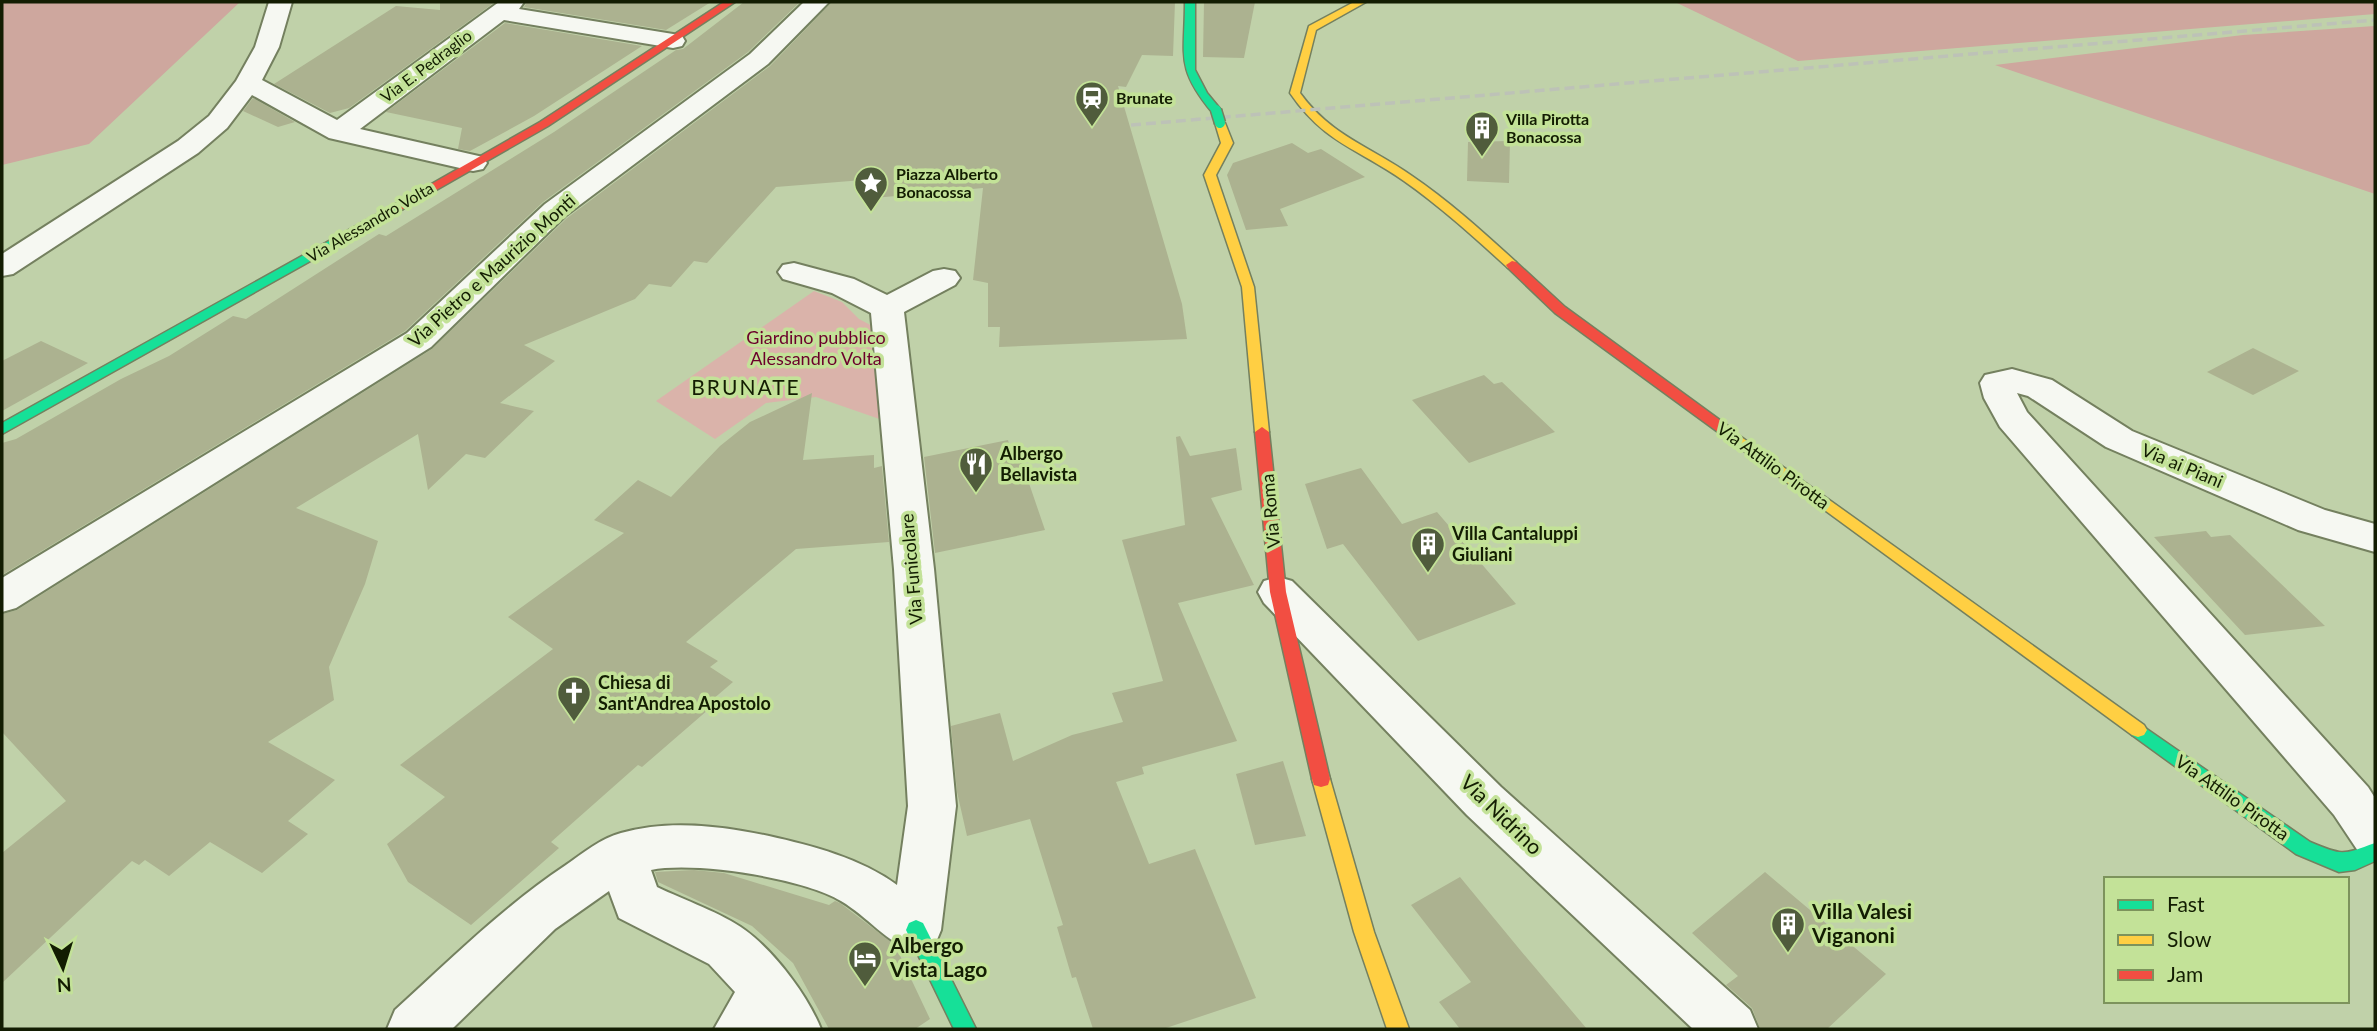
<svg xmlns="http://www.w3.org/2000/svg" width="2377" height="1031" font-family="Lato,sans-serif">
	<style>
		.green { fill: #dab3aa }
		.forest { fill: #cea79e }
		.building { fill: #acb290 }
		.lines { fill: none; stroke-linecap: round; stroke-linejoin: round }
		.street-casing { stroke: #74805f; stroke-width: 4 }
		.fast-casing { stroke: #74805f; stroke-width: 3 }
		.slow-casing { stroke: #74805f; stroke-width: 3 }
		.jam-casing { stroke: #74805f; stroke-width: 3 }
		.street { fill: #f6f8f2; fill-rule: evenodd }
		.fast { fill: #16e098; fill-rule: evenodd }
		.slow { fill: #ffcf43; fill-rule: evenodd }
		.jam { fill: #f24e42; fill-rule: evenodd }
		.rail { stroke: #bdc2b7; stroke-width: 3.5; stroke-dasharray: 10 5; stroke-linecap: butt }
		.fast-bridge-casing { stroke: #74805f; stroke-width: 13; stroke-linecap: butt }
		.fast-bridge { stroke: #16e098; stroke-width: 10 }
		.labels { text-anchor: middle; stroke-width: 7; stroke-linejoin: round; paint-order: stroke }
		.far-street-label { font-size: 16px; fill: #131d02; stroke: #c3e298 }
		.far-poi-label { font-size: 16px; font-weight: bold; fill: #131d02; stroke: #c3e298; text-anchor: start }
		.street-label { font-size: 18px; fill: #131d02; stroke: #c3e298 }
		.park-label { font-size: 18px; fill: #6b002b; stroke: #c3e298 }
		.poi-label { font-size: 18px; font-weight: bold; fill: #131d02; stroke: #c3e298; text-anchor: start }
		.quarter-label { font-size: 21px; letter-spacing: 2px; fill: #131d02; stroke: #c3e298 }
		.near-street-label { font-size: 21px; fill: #131d02; stroke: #c3e298 }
		.near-poi-label { font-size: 21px; font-weight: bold; fill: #131d02; stroke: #c3e298; text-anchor: start }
	</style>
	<rect width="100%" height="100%" fill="#c0d1a9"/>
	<!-- green -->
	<polygon class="green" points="814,291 842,302 859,319 878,329 891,423 816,397 766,403 715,439 656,401"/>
	<!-- forest -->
	<g class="forest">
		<polygon points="2,2 240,2 89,144 2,165"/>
		<polygon points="1675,2 2375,2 2375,14 1798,61"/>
		<polygon points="2375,26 2375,194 1995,65 2243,35"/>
	</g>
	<!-- building -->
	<g class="building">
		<polygon points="440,2 495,2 349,108 330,113 274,84 396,6 440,10"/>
		<polygon points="527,2 711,2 666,30 524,7"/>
		<polygon points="744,2 800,2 748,52 543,202 405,331 2,575 2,443 16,439 121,379 169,356 233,316 246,319 379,234 386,236 554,132 676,50 683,49"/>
		<polygon points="832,2 1175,2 1173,56 1142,55 1126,87 1118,86 1182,304 1187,339 999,347 1000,327 988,327 988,283 973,280 983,188 863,199 863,180 776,187 707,263 694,261 671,287 649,284 635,299 524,345 555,361 500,403 534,411 485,458 466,454 428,490 418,434 296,508 378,541 365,584 329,667 334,700 268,742 335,780 288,821 308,834 262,873 210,842 169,876 145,860 139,865 132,861 2,983 2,853 66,801 2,732 2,614 17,610 432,349 567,218 770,66"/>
		<polygon points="1204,2 1255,2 1244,58 1203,57"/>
		<polygon points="505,23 642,46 534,116 470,151 458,149 462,128 386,112"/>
		<polygon points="253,98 295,122 278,127 243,111"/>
		<polygon points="1510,141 1509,183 1467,181 1468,142"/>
		<polygon points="1292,143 1308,153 1321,149 1365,177 1280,209 1288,226 1246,230 1227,175 1233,163"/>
		<polygon points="41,341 88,363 2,411 2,361"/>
		<polygon points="2253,348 2299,371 2253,395 2207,372"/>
		<polygon points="1484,375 1494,384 1502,382 1555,432 1469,463 1412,400"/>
		<polygon points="812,393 803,460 874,455 874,468 882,466 889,542 796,549 686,642 718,661 710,667 733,682 705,706 709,709 642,767 638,765 551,842 559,848 471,925 408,882 387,844 445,797 400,765 553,649 508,617 624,533 594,520 638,480 671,497 720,446 750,422"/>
		<polygon points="1180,436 1190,456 1236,448 1242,490 1211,498 1254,585 1178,603 1237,741 1142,767 1144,774 1116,782 1149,864 1195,849 1256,998 1163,1029 1093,1029 1076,977 1072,978 1057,927 1063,925 1030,819 967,836 957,792 951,726 1000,713 1013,761 1072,735 1123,722 1112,693 1163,681 1122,540 1185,525 1176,437"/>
		<polygon points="1008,440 1013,458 1020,457 1045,530 935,553 924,457"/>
		<polygon points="1361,468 1402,524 1437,512 1516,604 1418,641 1343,544 1327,549 1305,484"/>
		<polygon points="2206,531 2211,537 2230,535 2325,626 2245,635 2154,537"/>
		<polygon points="1283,761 1306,836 1255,845 1236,774"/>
		<polygon points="694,870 724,873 829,905 835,901 840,903 895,945 930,1019 915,1029 829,1029 793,963 752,926 658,882 655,872"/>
		<polygon points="1765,872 1886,974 1827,1029 1760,1029 1752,1008 1726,985 1738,976 1692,933"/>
		<polygon points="1460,877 1521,951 1587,1029 1460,1029 1439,1002 1471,982 1411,905"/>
	</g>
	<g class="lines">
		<!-- street casing -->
		<g class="street-casing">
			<g id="street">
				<polygon points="269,2 292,2 279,47 262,80 337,120 499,2 524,2 519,9 673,34 682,36 685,41 682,46 673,48 504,20 360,129 483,157 487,163 483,169 473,171 329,138 252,95 227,128 198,153 13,274 2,276 2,254 178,141 209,116 236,81 255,47"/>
				<polygon points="804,2 829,2 768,64 565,216 431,347 16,608 2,612 2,578 407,333 545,204 750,54"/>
				<path d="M794,263l60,16 33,16 46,-24 11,-2 11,2 5,7 -5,7 -51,27 30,257 22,237 -15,124 -7,17 -18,6c-30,-11 -48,-36 -75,-52 -38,-23 -146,-40 -190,-31l6,17c27,13 65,26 88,43 30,22 63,66 76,99h-107l21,-37 -26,-28 -90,-46 -10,-27 -54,38 -103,100h-65l8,-19c55,-50 108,-103 171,-145 17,-12 34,-26 55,-32 48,-14 100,-7 148,3 44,10 91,22 128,49l11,-79 -14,-237 -23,-256 -39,-20 -49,-14 -5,-7 5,-7z"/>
				<polygon points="2012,369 2052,380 2132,431 2325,510 2375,524 2375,552 2298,530 2106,447 2028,396 2017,393 2027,412 2368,787 2375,798 2375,857 2358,851 2334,815 2000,427 1984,398 1980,383 1985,375"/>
				<polygon points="1278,577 1292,581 1501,787 1750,1010 1758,1029 1693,1029 1467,815 1264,603 1258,592 1264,581"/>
			</g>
		</g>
		<!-- fast casing -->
		<g class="fast-casing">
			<g id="fast">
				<path d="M1185,2h10v68l12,23 14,17 -1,2h-8c-37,-45 -27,-56 -27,-110z"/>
				<polygon points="399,202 403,203 403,209 2,434 2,423"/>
				<path d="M2138,723l172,119c33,14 32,13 65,1v18l-20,9 -16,2 -43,-18 -164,-119 -3,-5 3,-5z"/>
				<polygon points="916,920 923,923 976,1029 954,1029 906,930 909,923"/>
			</g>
		</g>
		<!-- slow casing -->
		<g class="slow-casing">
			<g id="slow">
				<path d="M1354,2h12l-50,28 -16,63c31,43 71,54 112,83 37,25 71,56 104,86v6h-8c-34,-31 -67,-61 -104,-87 -47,-33 -80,-38 -114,-88l19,-67z"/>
				<polygon points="1220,120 1225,123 1233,143 1216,175 1254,287 1269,432 1262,437 1255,432 1242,287 1204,175 1221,143 1215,123"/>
				<polygon points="1723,424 2144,725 2147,730 2144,735 2138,737 2132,735 1718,432 1716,429"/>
				<polygon points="1321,771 1328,773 1330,779 1374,932 1409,1029 1387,1029 1354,932 1312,779 1314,773"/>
			</g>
		</g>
		<!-- jam casing -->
		<g class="jam-casing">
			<g id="jam">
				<polygon points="724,2 735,2 548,126 403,209 399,210 393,206 540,122"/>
				<polygon points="1512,261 1516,262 1565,307 1728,426 1730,429 1728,432 1718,432 1555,313 1508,268 1506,265"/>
				<polygon points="1262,427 1269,432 1286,592 1330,779 1328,785 1321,787 1314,785 1312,779 1270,592 1255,432"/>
			</g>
		</g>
		<!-- street -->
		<use href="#street" class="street"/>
		<!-- fast -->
		<use href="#fast" class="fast"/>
		<!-- slow -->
		<use href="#slow" class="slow"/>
		<!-- jam -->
		<use href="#jam" class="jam"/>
		<!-- rail -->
		<polyline class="rail" points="1131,125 2375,20"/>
		<!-- fast-bridge casing -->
		<g class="fast-bridge-casing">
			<polyline id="fast-bridge" points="1216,110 1220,123"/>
		</g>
		<!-- fast-bridge -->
		<use href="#fast-bridge" class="fast-bridge"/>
	</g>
	<!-- icons -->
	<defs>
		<g id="station-pin" transform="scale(1.75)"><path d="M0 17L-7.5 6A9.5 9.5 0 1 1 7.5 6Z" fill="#505c3c" stroke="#c3e298"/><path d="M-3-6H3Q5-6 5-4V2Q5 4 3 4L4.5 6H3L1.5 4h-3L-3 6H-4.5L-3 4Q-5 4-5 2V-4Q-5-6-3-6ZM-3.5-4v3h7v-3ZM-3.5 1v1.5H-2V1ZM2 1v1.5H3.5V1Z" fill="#fff"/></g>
		<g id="building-pin" transform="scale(1.75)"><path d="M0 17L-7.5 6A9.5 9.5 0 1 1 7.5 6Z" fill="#505c3c" stroke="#c3e298"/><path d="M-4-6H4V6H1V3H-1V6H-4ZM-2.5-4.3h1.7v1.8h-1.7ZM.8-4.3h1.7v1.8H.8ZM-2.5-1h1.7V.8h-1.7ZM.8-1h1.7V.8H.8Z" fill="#fff"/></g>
		<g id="sight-pin" transform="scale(1.75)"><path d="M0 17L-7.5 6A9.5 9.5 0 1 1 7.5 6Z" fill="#505c3c" stroke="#c3e298"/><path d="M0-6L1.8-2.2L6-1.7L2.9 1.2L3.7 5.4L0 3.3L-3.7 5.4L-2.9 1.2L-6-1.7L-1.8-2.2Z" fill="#fff"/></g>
		<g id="restaurant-pin" transform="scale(1.75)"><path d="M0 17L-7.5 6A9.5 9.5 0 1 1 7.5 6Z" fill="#505c3c" stroke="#c3e298"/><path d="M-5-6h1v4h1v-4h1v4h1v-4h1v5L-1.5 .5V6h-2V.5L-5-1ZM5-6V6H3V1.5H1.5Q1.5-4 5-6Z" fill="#fff"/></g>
		<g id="church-pin" transform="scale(1.75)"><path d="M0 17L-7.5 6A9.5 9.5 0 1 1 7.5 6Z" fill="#505c3c" stroke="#c3e298"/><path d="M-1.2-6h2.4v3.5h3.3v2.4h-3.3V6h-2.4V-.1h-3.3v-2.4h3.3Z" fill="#fff"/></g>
		<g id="hotel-pin" transform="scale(1.75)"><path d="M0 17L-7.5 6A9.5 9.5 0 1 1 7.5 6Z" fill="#505c3c" stroke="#c3e298"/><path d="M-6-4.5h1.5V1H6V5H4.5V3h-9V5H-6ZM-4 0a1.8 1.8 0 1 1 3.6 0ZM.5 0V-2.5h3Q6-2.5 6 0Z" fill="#fff"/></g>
	</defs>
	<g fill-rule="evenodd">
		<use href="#station-pin" x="1092" y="98"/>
		<use href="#building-pin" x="1482" y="128"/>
		<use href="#sight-pin" x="871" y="183"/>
		<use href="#restaurant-pin" x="976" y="464"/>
		<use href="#building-pin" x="1428" y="544"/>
		<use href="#church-pin" x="574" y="693"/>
		<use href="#building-pin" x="1788" y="924"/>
		<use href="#hotel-pin" x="865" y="958"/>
	</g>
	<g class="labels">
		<!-- far-street labels -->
		<g class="far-street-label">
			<text transform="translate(426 66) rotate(-37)" y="6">Via E. Pedraglio</text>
			<text transform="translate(370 222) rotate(-30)" y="6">Via Alessandro Volta</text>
		</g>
		<!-- far-poi labels -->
		<g class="far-poi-label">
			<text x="1116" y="104">Brunate</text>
			<text x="1506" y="125">Villa Pirotta<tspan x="1506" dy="18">Bonacossa</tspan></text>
			<text x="896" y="180">Piazza Alberto<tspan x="896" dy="18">Bonacossa</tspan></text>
		</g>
		<!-- street labels -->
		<g class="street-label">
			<text transform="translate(492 271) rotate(-42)" y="6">Via Pietro e Maurizio Monti</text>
			<text transform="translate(1773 466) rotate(36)" y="6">Via Attilio Pirotta</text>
			<text transform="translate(2182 466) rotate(23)" y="6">Via ai Piani</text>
			<text transform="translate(1271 511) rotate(-95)" y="6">Via Roma</text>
			<text transform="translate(912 569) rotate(-95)" y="6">Via Funicolare</text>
			<text transform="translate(2232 798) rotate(35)" y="6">Via Attilio Pirotta</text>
		</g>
		<!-- park labels -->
		<g class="park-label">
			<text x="816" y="344">Giardino pubblico<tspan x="816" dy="21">Alessandro Volta</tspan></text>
		</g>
		<!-- poi labels -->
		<g class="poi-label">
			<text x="1000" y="460">Albergo<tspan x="1000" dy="21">Bellavista</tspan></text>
			<text x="1452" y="540">Villa Cantaluppi<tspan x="1452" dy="21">Giuliani</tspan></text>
			<text x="598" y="689">Chiesa di<tspan x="598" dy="21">Sant'Andrea Apostolo</tspan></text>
		</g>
		<!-- quarter labels -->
		<g class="quarter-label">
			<text x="746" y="395">BRUNATE</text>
		</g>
		<!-- near-street labels -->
		<g class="near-street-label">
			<text transform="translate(1501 815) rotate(44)" y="7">Via Nidrino</text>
		</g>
		<!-- near-poi labels -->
		<g class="near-poi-label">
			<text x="1812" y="919">Villa Valesi<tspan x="1812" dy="24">Viganoni</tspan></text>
			<text x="890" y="953">Albergo<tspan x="890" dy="24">Vista Lago</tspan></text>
		</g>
	</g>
	<!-- border -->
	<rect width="2377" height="1031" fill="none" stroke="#131d02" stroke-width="7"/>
	<!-- legend -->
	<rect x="2104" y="877" width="245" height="126" fill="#c3e298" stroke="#7d935c" stroke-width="2"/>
	<rect x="2118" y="900" width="35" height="10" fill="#16e098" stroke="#7d935c" stroke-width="2"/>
	<text x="2167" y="912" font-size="21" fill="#131d02">Fast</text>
	<rect x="2118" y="935" width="35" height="10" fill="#ffcf43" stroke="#7d935c" stroke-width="2"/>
	<text x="2167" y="947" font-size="21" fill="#131d02">Slow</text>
	<rect x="2118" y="970" width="35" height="10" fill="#f24e42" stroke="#7d935c" stroke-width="2"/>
	<text x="2167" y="982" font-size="21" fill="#131d02">Jam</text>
	<!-- north arrow -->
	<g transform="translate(63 968) rotate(176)" stroke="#c3e298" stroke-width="5" paint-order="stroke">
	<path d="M0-5L12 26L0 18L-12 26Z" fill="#131d02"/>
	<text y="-10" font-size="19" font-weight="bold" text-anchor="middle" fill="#131d02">N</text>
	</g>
</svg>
